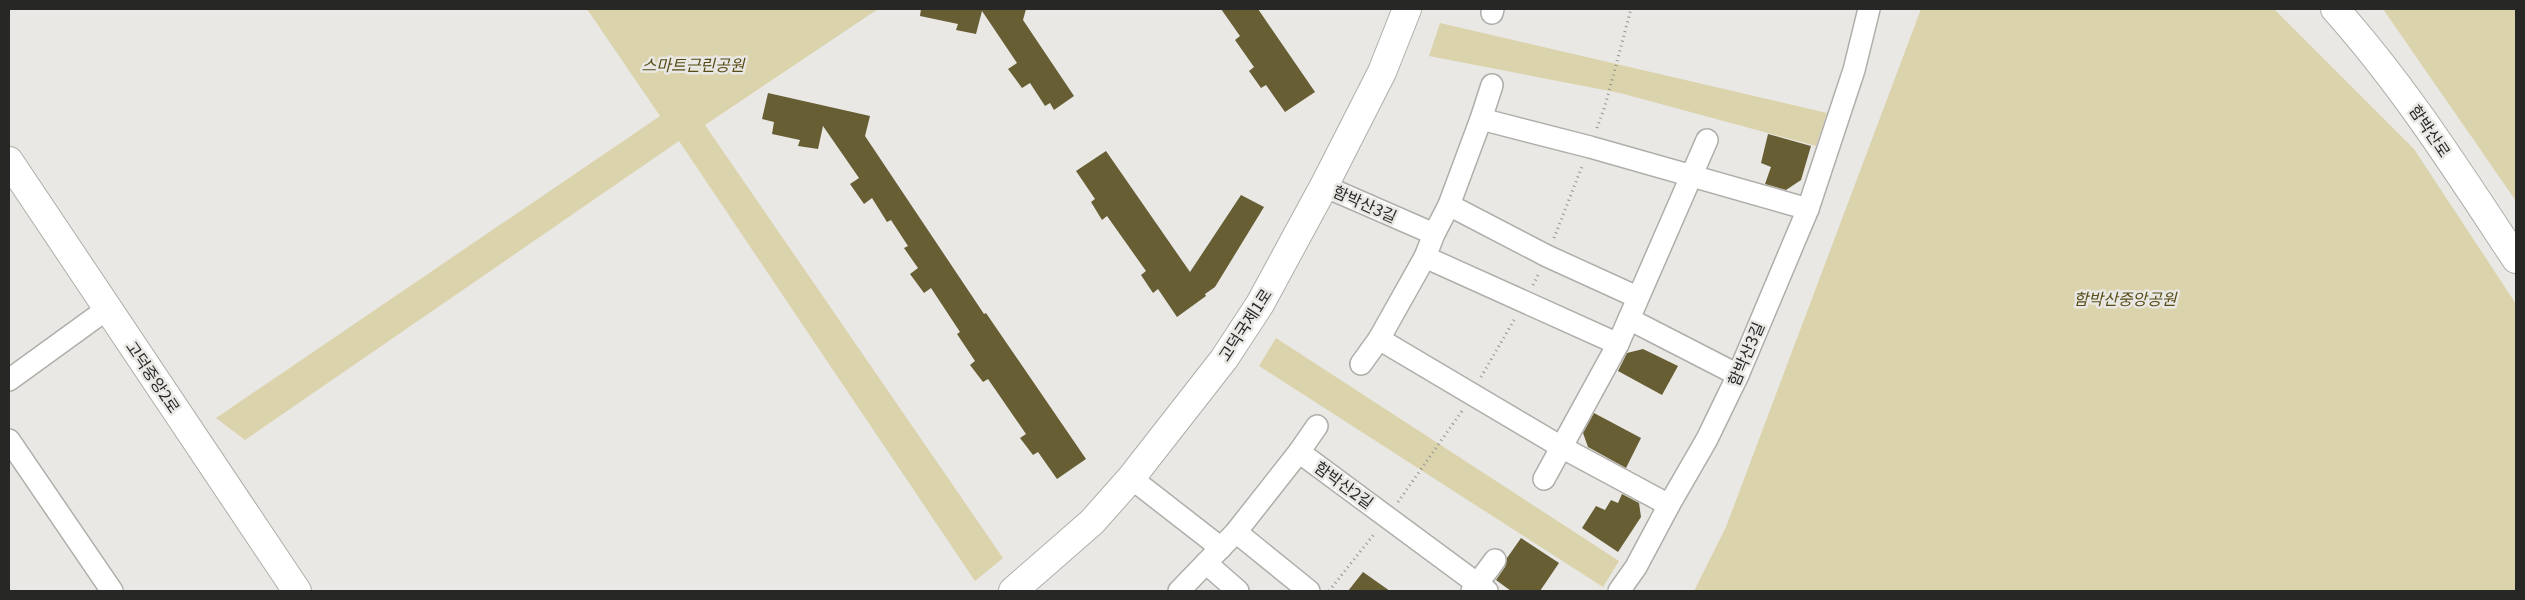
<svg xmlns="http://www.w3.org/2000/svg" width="2525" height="600" font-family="Georgia,'Noto Sans KR',serif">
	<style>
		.green { fill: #dbd3ac }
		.building { fill: #675e34 }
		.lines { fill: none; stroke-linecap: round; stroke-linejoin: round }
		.minor-casing { stroke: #afaeaa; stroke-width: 24 }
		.tertiary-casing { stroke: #afaeaa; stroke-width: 30 }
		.path { stroke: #949390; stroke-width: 3; stroke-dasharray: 1 4; stroke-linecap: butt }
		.minor { stroke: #fff; stroke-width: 21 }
		.tertiary { stroke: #fff; stroke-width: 28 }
		.labels { text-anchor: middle; stroke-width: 5; stroke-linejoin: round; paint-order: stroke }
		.park-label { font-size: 16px; font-style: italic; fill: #584c16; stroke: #e9e8e4 }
		.street-label { font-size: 16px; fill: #272725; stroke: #e9e8e4 }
	</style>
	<rect width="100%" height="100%" fill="#e9e8e4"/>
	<!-- green -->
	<g class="green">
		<polygon points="587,9 878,9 705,125 1003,558 975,581 679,141 245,440 216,418 660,116"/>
		<polygon points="1921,9 2274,9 2414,149 2516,304 2516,591 1694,591 1726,527"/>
		<polygon points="2383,9 2516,9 2516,201"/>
		<polygon points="1440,23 1827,113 1816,146 1620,93 1429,56"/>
		<polygon points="1276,338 1619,561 1603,587 1259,366"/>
	</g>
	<!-- building -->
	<g class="building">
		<polygon points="921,9 1026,9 1023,20 1074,96 1054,110 1050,103 1045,106 1030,83 1022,88 1008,69 1017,63 982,11 976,34 956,30 958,24 920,16"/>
		<polygon points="1221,9 1258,9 1315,92 1285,112 1266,85 1261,88 1249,71 1254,67 1235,40 1240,36"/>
		<polygon points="768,93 870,116 865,136 984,314 986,313 1086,459 1057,479 1038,452 1033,455 1020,438 1026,434 988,379 983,382 970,365 975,361 957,334 960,332 931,288 924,293 910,274 918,268 904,248 908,246 891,220 887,222 872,198 864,204 850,184 859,178 823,126 818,149 798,146 800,140 772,134 774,122 762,119"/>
		<polygon points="1768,134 1811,146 1801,180 1786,190 1765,184 1771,167 1761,163"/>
		<polygon points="1106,151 1190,272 1241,195 1264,207 1215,287 1205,294 1206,296 1177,317 1158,289 1153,293 1141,275 1146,271 1107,216 1102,220 1091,202 1095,199 1076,171"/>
		<polygon points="1643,349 1678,366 1662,395 1618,371 1627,353"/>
		<polygon points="1594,413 1641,438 1626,468 1588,447 1583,433"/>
		<polygon points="1622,494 1639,503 1641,517 1618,552 1582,528 1596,506 1605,510 1611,500 1618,503"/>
		<polygon points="1521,538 1559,563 1540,591 1511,591 1496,580 1505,567 1507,558"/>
		<polygon points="1363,572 1390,591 1348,591"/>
	</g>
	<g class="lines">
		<!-- minor casing -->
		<g class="minor-casing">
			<g id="minor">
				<polyline points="1492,13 1493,9"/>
				<polyline points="1481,119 1492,85"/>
				<polyline points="1324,186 1434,234 1425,257 1379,339 1563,448 1669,505 1707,439 1738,375 1808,209 1590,147 1481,119 1449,205 1434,234"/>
				<polyline points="1449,205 1547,256 1637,297"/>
				<polyline points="1808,209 1854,70 1869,9"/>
				<polyline points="1425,257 1618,344"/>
				<polyline points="1629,319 1738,375"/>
				<polyline points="1361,364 1379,339"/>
				<polyline points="9,380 107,309"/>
				<polyline points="9,440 112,591"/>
				<polyline points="1299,452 1317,426"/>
				<polyline points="1131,478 1221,548"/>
				<polyline points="1544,479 1618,344 1707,140"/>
				<polyline points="1236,532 1309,591"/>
				<polyline points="1206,563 1238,591"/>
				<polyline points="1179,591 1236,532 1299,452 1487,591"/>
				<polyline points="1472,591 1495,560"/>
				<polyline points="1619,591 1636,567 1669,505"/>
			</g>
		</g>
		<!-- tertiary casing -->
		<g class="tertiary-casing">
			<g id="tertiary">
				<path d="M2335,9c69,77 124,164 181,250"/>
				<polyline points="9,161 297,591"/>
				<polyline points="1013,591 1092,522 1131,478 1224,359 1260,304 1324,186 1382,72 1407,9"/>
			</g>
		</g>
		<!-- path -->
		<g class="path">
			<polyline points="1597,128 1605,106 1631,9"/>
			<polyline points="1554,238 1583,164"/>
			<polyline points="1533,285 1539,273"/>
			<polyline points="1481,377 1514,320"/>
			<polyline points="1398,502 1462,411"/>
			<polyline points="1329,591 1375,533"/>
		</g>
		<!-- minor -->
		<use href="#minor" class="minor"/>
		<!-- tertiary -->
		<use href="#tertiary" class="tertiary"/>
	</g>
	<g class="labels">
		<!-- park labels -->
		<g class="park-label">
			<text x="693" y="71">스마트근린공원</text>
			<text x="2125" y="305">함박산중앙공원</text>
		</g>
		<!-- street labels -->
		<g class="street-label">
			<text transform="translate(2430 131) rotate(56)" y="6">함박산로</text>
			<text transform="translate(1365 204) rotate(24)" y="6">함박산3길</text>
			<text transform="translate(1245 325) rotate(-57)" y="6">고덕국제1로</text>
			<text transform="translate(1746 354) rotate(-67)" y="6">함박산3길</text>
			<text transform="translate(153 377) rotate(56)" y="6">고덕중앙2로</text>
			<text transform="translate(1344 485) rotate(36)" y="6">함박산2길</text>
		</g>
	</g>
	<!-- border -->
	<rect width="2525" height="600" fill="none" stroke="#272725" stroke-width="20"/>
</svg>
